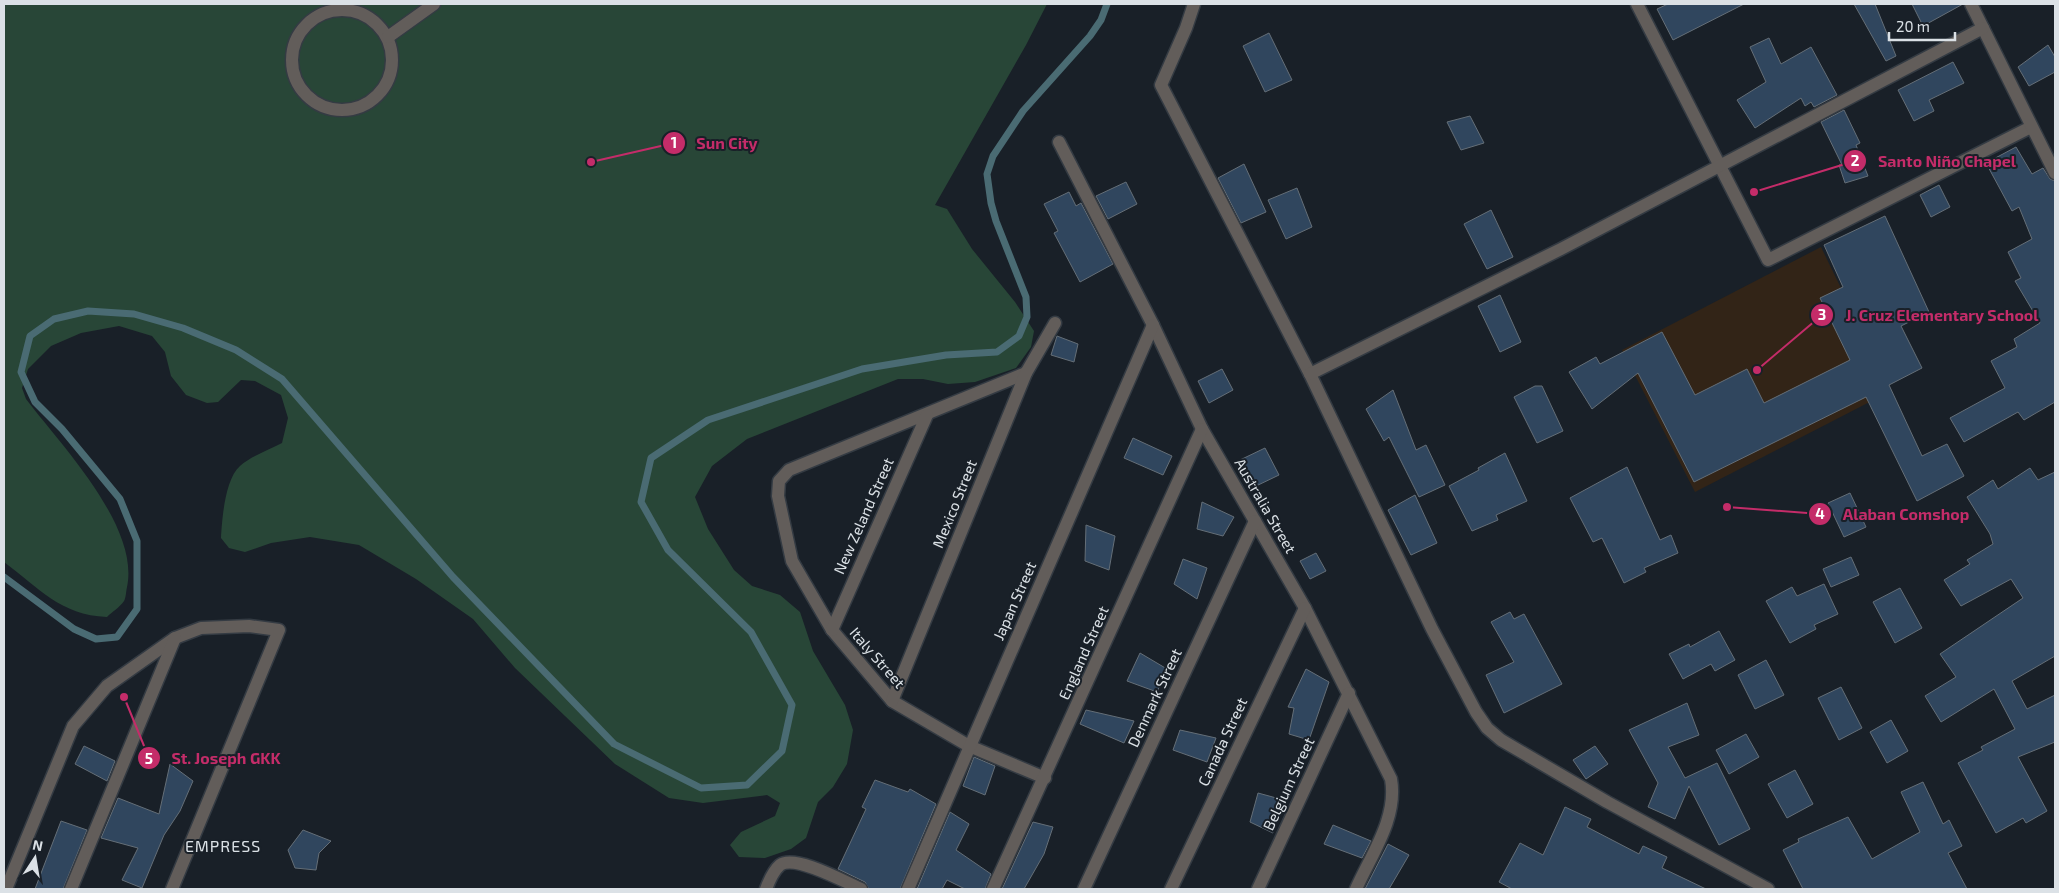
<svg xmlns="http://www.w3.org/2000/svg" width="2059" height="893" font-family="'Exo 2',sans-serif">
	<style>
		.education { fill: #322417 }
		.green { fill: #284637 }
		.lines { fill: none; stroke-linecap: round; stroke-linejoin: round }
		.stream { stroke: #4a6b73; stroke-width: 7 }
		.building { fill: #30465e; stroke: #646e77 }
		.minor-casing { stroke: #343b43; stroke-width: 15 }
		.minor { stroke: #625d5a; stroke-width: 12 }
		.labels { text-anchor: middle; stroke-width: 4; stroke-linejoin: round; paint-order: stroke }
		.street-label { font-size: 15px; fill: #dbe1e6; stroke: #192028 }
		.neighbourhood-label { font-size: 16px; letter-spacing: 1px; fill: #dbe1e6; stroke: #192028 }
		.leader { fill: none; stroke: #c42c69; stroke-width: 2 }
		.callout-dot { fill: #c42c69; stroke: #192028; stroke-width: 2 }
		.mark-label { font-size: 15px; text-anchor: middle; font-weight: bold; fill: #fff }
		.callout-label { font-size: 16px; text-anchor: middle; font-weight: bold; fill: #c42c69; stroke: #192028; stroke-width: 4; stroke-linejoin: round; paint-order: stroke }
	</style>
	<rect width="100%" height="100%" fill="#192028"/>
	<!-- education -->
	<polygon class="education" points="1821,247 1891,391 1695,492 1622,350"/>
	<!-- green -->
	<path class="green" d="M4,4h1043l-21,41 -91,160 12,4 25,40 43,53 19,29 -3,16 -15,21 -41,14 -27,2 -25,-5h-25l-151,60 -35,27 -17,31 13,32 26,41 18,16 28,9 20,17 13,39 32,54 8,25 -6,34 -14,23 -15,15 -12,36 -15,11 -26,9 -26,-1 -9,-12 11,-13 34,-16 5,-13 -13,-8 -64,8 -34,-5 -54,-34 -100,-96 -42,-49 -57,-40 -57,-34 -49,-8 -39,6 -26,9 -16,-4 -8,-10c1,-19 4,-59 19,-72 11,-10 29,-16 42,-23l6,-25 -7,-23 -26,-14 -14,-1 -23,22 -11,1 -21,-8 -15,-19 -6,-24 -13,-16 -33,-10 -38,7 -30,13 -23,23 -6,19 4,11c34,45 114,127 101,188 -1,4 -1,11 -3,14 -4,6 -12,11 -17,16 -47,-2 -68,-29 -103,-55z"/>
	<g class="lines">
		<!-- stream -->
		<polyline class="stream" points="4,577 74,629 96,639 117,637 137,609 137,541 120,499 62,429 35,402 21,372 30,336 54,319 88,311 134,314 183,328 236,350 282,379 453,577 614,744 701,788 747,785 782,751 792,705 751,632 668,550 641,502 651,458 708,420 862,369 946,355 997,352 1019,336 1027,317 1026,297 996,221 991,203 987,174 993,156 1023,111 1090,36 1101,20 1107,4"/>
	</g>
	<!-- building -->
	<g class="building">
		<polygon points="1668,4 1744,4 1673,40 1657,9"/>
		<polygon points="1854,4 1875,4 1896,56 1886,61"/>
		<polygon points="1912,4 1963,4 1923,26"/>
		<polygon points="1269,33 1292,80 1265,92 1243,46"/>
		<polygon points="1769,38 1781,64 1811,47 1837,95 1814,107 1811,102 1805,106 1801,98 1755,128 1737,100 1766,82 1750,47"/>
		<polygon points="2048,45 2055,57 2055,72 2029,86 2018,67"/>
		<polygon points="1953,62 1964,83 1929,100 1934,111 1914,121 1898,90"/>
		<polygon points="1844,110 1860,143 1856,145 1868,176 1845,183 1839,165 1842,165 1821,122"/>
		<polygon points="1470,116 1484,143 1461,150 1447,122"/>
		<polygon points="2016,147 2032,174 2043,168 2050,179 2055,181 2055,402 2024,420 2018,412 1964,442 1950,418 2005,388 1991,361 2017,347 2014,339 2040,323 2015,281 2021,278 2008,252 2032,239 2019,207 2012,211 1986,163"/>
		<polygon points="1244,164 1266,212 1241,223 1218,178"/>
		<polygon points="1126,182 1137,204 1108,219 1096,196"/>
		<polygon points="1939,185 1950,207 1931,217 1920,195"/>
		<polygon points="1297,188 1312,227 1286,239 1268,200"/>
		<polygon points="1069,192 1076,206 1081,203 1113,264 1080,282 1054,233 1058,231 1044,204"/>
		<polygon points="1491,210 1513,257 1487,269 1464,224"/>
		<polygon points="1885,216 1929,312 1901,326 1922,368 1889,385 1922,456 1947,444 1964,476 1917,501 1866,397 1694,482 1638,373 1592,409 1569,372 1596,357 1600,364 1662,332 1695,395 1747,369 1764,403 1850,360 1820,298 1843,287 1824,245"/>
		<polygon points="1500,295 1521,342 1500,352 1478,306"/>
		<polygon points="1057,336 1078,344 1074,362 1051,355"/>
		<polygon points="1222,369 1233,390 1209,403 1198,381"/>
		<polygon points="1535,386 1542,386 1563,431 1537,443 1514,397"/>
		<polygon points="1393,390 1416,450 1426,445 1445,485 1419,497 1389,437 1384,441 1366,409"/>
		<polygon points="1133,438 1172,456 1163,475 1124,458"/>
		<polygon points="1265,448 1279,475 1254,487 1240,460"/>
		<polygon points="1505,453 1527,501 1496,515 1498,520 1472,531 1449,486 1479,470 1478,468"/>
		<polygon points="1627,467 1660,540 1671,535 1678,553 1644,568 1646,572 1624,583 1602,538 1593,542 1570,498"/>
		<polygon points="2030,468 2038,480 2055,472 2055,656 2012,681 2027,709 2055,695 2055,742 2018,757 2047,811 2026,823 2023,818 1996,833 1958,763 1983,750 1981,747 2015,729 1994,689 1941,722 1925,696 1956,677 1940,654 2023,598 2011,579 1961,606 1944,580 1970,564 1967,560 1993,544 1990,534 1967,497 1993,480 1998,489"/>
		<polygon points="1850,493 1866,527 1844,537 1828,503"/>
		<polygon points="1415,495 1437,543 1411,555 1388,510"/>
		<polygon points="1202,502 1234,517 1223,536 1197,529"/>
		<polygon points="1086,525 1115,536 1109,570 1085,561"/>
		<polygon points="1316,553 1326,571 1310,579 1300,561"/>
		<polygon points="1851,557 1859,575 1831,587 1823,569"/>
		<polygon points="1183,559 1207,568 1197,599 1174,584"/>
		<polygon points="1824,584 1838,614 1814,625 1816,629 1790,643 1766,601 1792,587 1797,596"/>
		<polygon points="1900,588 1922,628 1895,643 1873,602"/>
		<polygon points="1510,612 1514,619 1524,614 1562,684 1504,713 1486,675 1514,662 1491,622"/>
		<polygon points="1719,631 1735,660 1715,671 1711,664 1683,679 1669,654 1689,644 1690,647"/>
		<polygon points="1140,653 1167,669 1157,692 1127,681"/>
		<polygon points="1766,660 1784,695 1755,709 1738,675"/>
		<polygon points="1306,669 1329,682 1309,740 1289,734 1294,708 1288,707"/>
		<polygon points="1841,687 1862,728 1839,740 1818,698"/>
		<polygon points="1687,703 1699,735 1668,747 1685,778 1717,763 1750,829 1719,845 1689,786 1675,819 1648,807 1658,783 1629,730"/>
		<polygon points="1086,710 1134,721 1124,743 1080,724"/>
		<polygon points="1891,720 1908,751 1887,763 1870,732"/>
		<polygon points="1180,730 1216,738 1207,762 1173,750"/>
		<polygon points="1746,734 1759,757 1729,774 1716,750"/>
		<polygon points="84,746 115,761 107,781 75,764"/>
		<polygon points="1595,746 1608,764 1586,779 1573,760"/>
		<polygon points="974,757 995,766 985,795 963,786"/>
		<polygon points="170,764 193,781 180,811 164,835 142,888 122,880 138,848 101,838 118,798 159,814"/>
		<polygon points="1795,770 1813,804 1787,818 1768,784"/>
		<polygon points="875,780 908,792 910,789 936,804 900,889 869,889 865,882 838,869 866,809 862,807"/>
		<polygon points="1923,782 1943,824 1949,820 1962,846 1948,853 1967,889 1803,889 1783,850 1799,842 1798,839 1848,817 1872,859 1920,832 1901,792"/>
		<polygon points="1258,793 1280,799 1273,833 1250,822"/>
		<polygon points="1565,807 1591,819 1587,827 1639,854 1643,846 1667,857 1662,868 1706,889 1512,889 1499,882 1520,843 1543,855"/>
		<polygon points="950,812 969,824 956,850 991,874 985,889 965,889 947,880 942,889 917,889"/>
		<polygon points="61,821 87,830 63,889 35,889"/>
		<polygon points="1033,822 1053,827 1044,854 1024,889 1002,889"/>
		<polygon points="1333,825 1371,841 1362,858 1324,844"/>
		<polygon points="303,830 331,841 319,853 316,870 295,868 288,850"/>
		<polygon points="1388,844 1409,855 1389,889 1365,889"/>
	</g>
	<g class="lines">
		<!-- minor casing -->
		<g class="minor-casing">
			<g id="minor">
				<polyline points="1194,4 1186,28 1161,85 1310,374 1432,629 1476,712 1487,728 1501,740 1607,802 1768,889"/>
				<polyline points="1637,4 1768,260 2031,127"/>
				<polyline points="1971,4 2055,173"/>
				<circle cx="342" cy="60" r="50"/>
				<polyline points="388,37 434,4"/>
				<path d="M1059,142l94,183 49,104 103,179 86,171c7,39 -20,76 -35,110"/>
				<polyline points="1026,373 789,470 779,481 778,496 792,561 832,630 892,701 969,746 1045,778"/>
				<polyline points="1310,374 1561,249 1983,28"/>
				<polyline points="832,630 927,415"/>
				<polyline points="892,701 1026,373 1055,323"/>
				<polyline points="6,889 73,726 107,686 175,638 201,628 249,626 279,630 172,889"/>
				<polyline points="71,889 175,638"/>
				<path d="M766,889c3,-8 7,-18 14,-24 15,-11 65,17 81,24"/>
				<polyline points="908,889 1153,325"/>
				<polyline points="993,889 1202,429"/>
				<polyline points="1084,889 1255,521"/>
				<polyline points="1171,889 1305,608"/>
				<polyline points="1258,889 1349,693"/>
			</g>
		</g>
		<!-- minor -->
		<use href="#minor" class="minor"/>
	</g>
	<g class="labels">
		<!-- street labels -->
		<g class="street-label">
			<text transform="translate(955 504) rotate(-68)" y="5">Mexico Street</text>
			<text transform="translate(1265 506) rotate(60)" y="5">Australia Street</text>
			<text transform="translate(864 516) rotate(-66)" y="5">New Zeland Street</text>
			<text transform="translate(1015 601) rotate(-66)" y="5">Japan Street</text>
			<text transform="translate(1084 653) rotate(-66)" y="5">England Street</text>
			<text transform="translate(877 658) rotate(49)" y="5">Italy Street</text>
			<text transform="translate(1155 698) rotate(-65)" y="5">Denmark Street</text>
			<text transform="translate(1223 742) rotate(-65)" y="5">Canada Street</text>
			<text transform="translate(1289 784) rotate(-65)" y="5">Belgium Street</text>
		</g>
		<!-- neighbourhood labels -->
		<g class="neighbourhood-label">
			<text x="223" y="852">EMPRESS</text>
		</g>
	</g>
	<!-- callouts -->
	<path class="leader" d="M591 162L674 143M1754 192L1855 161M1757 370L1822 315M1727 507L1820 514M124 697L149 758"/>
	<g class="callout-dot">
		<circle cx="591" cy="162" r="5"/>
		<circle cx="1754" cy="192" r="5"/>
		<circle cx="1757" cy="370" r="5"/>
		<circle cx="1727" cy="507" r="5"/>
		<circle cx="124" cy="697" r="5"/>
		<circle cx="674" cy="143" r="12"/>
		<circle cx="1855" cy="161" r="12"/>
		<circle cx="1822" cy="315" r="12"/>
		<circle cx="1820" cy="514" r="12"/>
		<circle cx="149" cy="758" r="12"/>
	</g>
	<g class="mark-label">
		<text x="674" y="148">1</text>
		<text x="1855" y="166">2</text>
		<text x="1822" y="320">3</text>
		<text x="1820" y="519">4</text>
		<text x="149" y="764">5</text>
	</g>
	<g class="callout-label">
		<text x="727" y="149">Sun City</text>
		<text x="1947" y="167">Santo Niño Chapel</text>
		<text x="1942" y="321">J. Cruz Elementary School</text>
		<text x="1906" y="520">Alaban Comshop</text>
		<text x="226" y="764">St. Joseph GKK</text>
	</g>
	<!-- border -->
	<rect width="2059" height="893" fill="none" stroke="#dbe1e6" stroke-width="10"/>
	<!-- north arrow -->
	<g transform="translate(35 858) rotate(12)" stroke="#192028" stroke-width="4" paint-order="stroke">
	<path d="M0-4L9 19L0 12L-9 19Z" fill="#dbe1e6"/>
	<text y="-8" font-size="14" font-weight="bold" text-anchor="middle" fill="#dbe1e6">N</text>
	</g>
	<!-- scale -->
	<path d="M1889 32v8h66v-8" fill="none" stroke="#dbe1e6" stroke-width="2.5"/>
	<text x="1896" y="32" font-size="15" fill="#dbe1e6" stroke="#192028" stroke-width="4" paint-order="stroke">20 m</text>
</svg>
